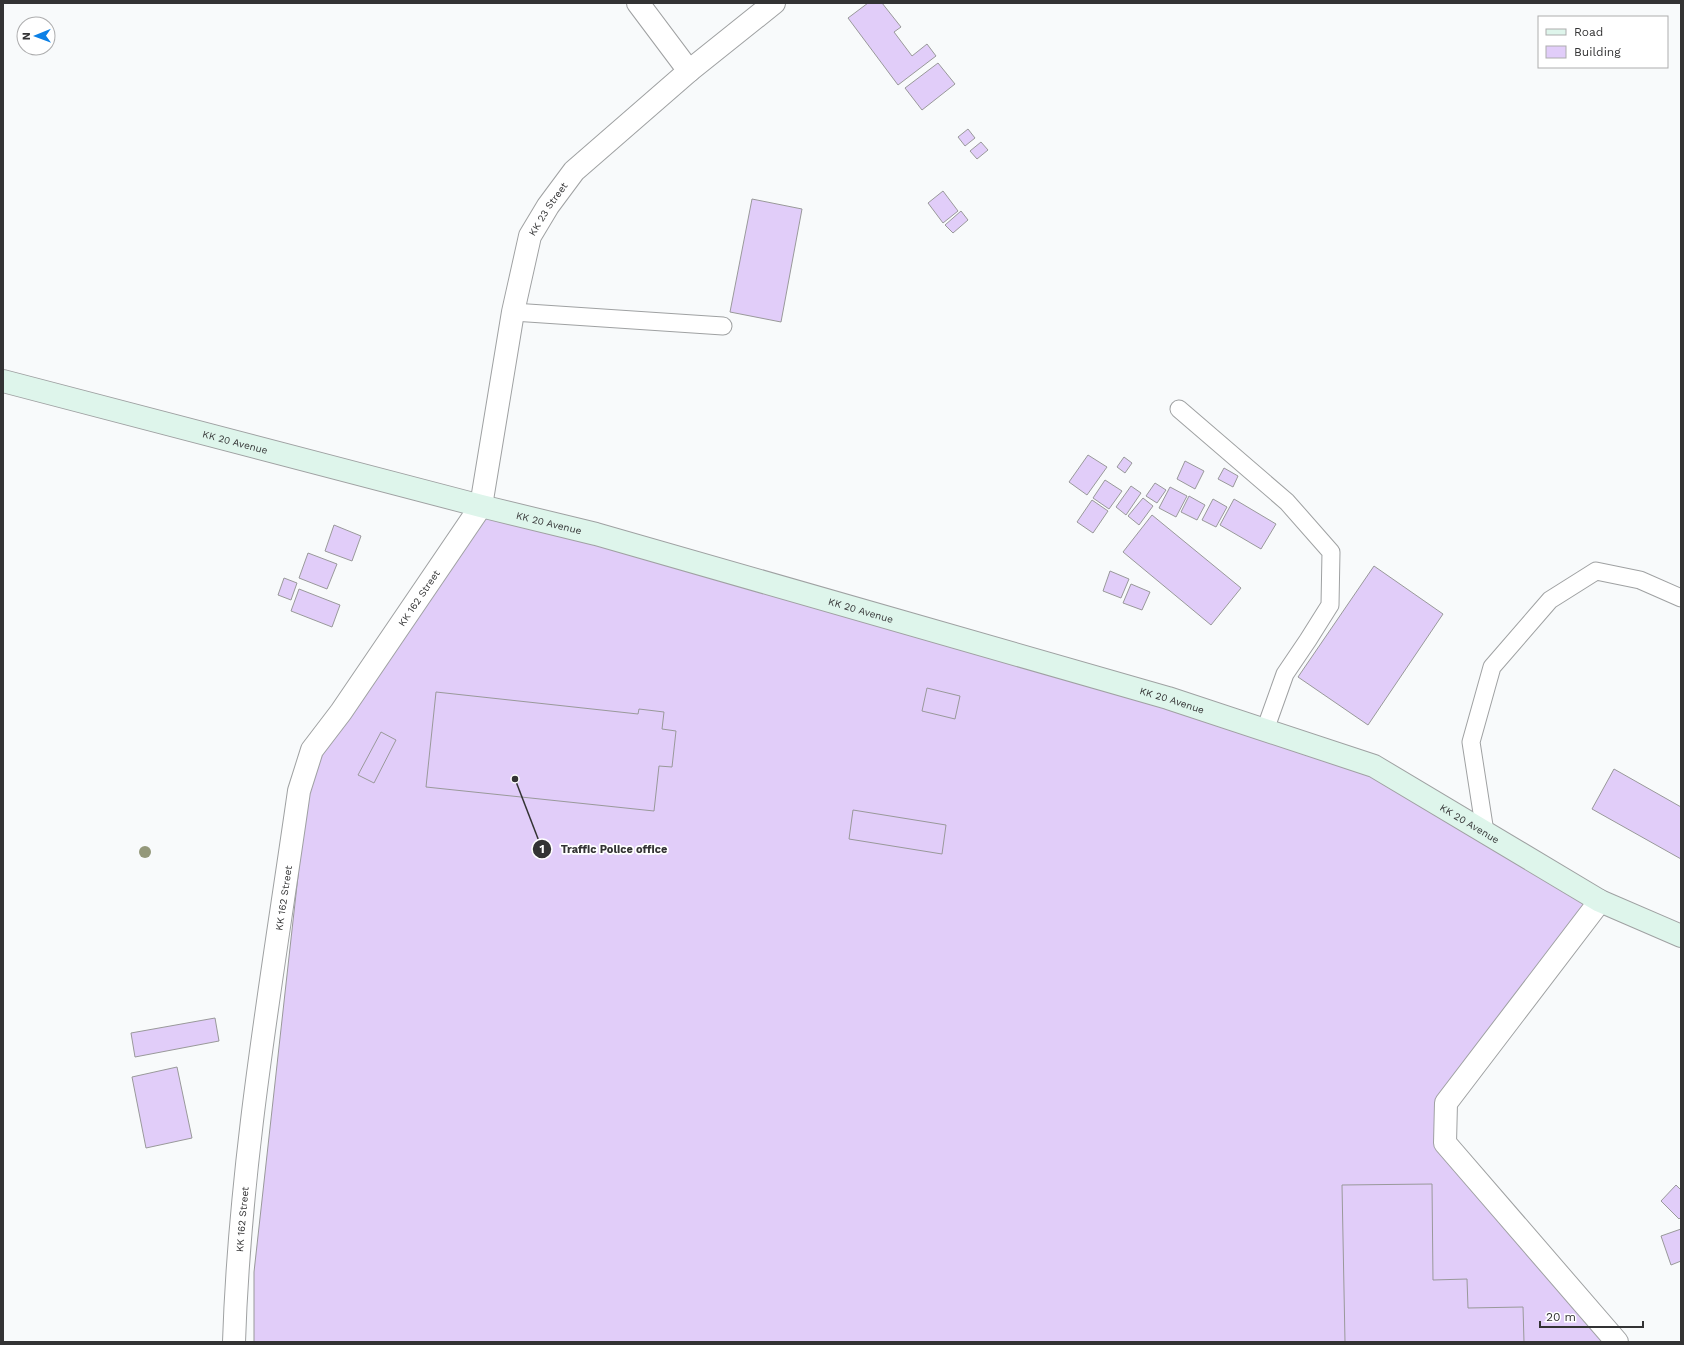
<svg xmlns="http://www.w3.org/2000/svg" width="1684" height="1345" font-family="'Work Sans',sans-serif">
	<style>
		.building { fill: #e1cdf9; stroke: #99999a }
		.lines { fill: none; stroke-linecap: round; stroke-linejoin: round }
		.lane-casing { stroke: #9fa1a2; stroke-width: 19 }
		.street-casing { stroke: #9fa1a2; stroke-width: 24 }
		.secondary-casing { stroke: #9fa1a2; stroke-width: 24 }
		.lane { stroke: #fff; stroke-width: 17 }
		.street { stroke: #fff; stroke-width: 22 }
		.secondary { stroke: #def5eb; stroke-width: 22 }
		.tree { fill: #94987a }
		.labels { text-anchor: middle; stroke-width: 3.5; stroke-linejoin: round; paint-order: stroke }
		.street-label { font-size: 10px; fill: #333334; stroke: #fff }
		.leader { fill: none; stroke: #333334; stroke-width: 1.5 }
		.callout-dot { fill: #333334; stroke: #fff; stroke-width: 1.5 }
		.mark-label { font-size: 12px; text-anchor: middle; font-weight: bold; fill: #fff }
		.callout-label { font-size: 11px; text-anchor: middle; font-weight: bold; fill: #333334; stroke: #fff; stroke-width: 3.5; stroke-linejoin: round; paint-order: stroke }
	</style>
	<rect width="100%" height="100%" fill="#f8fafb"/>
	<!-- building -->
	<g class="building">
		<polygon points="868,3 882,3 901,27 894,32 912,56 927,44 936,56 898,85 848,18"/>
		<polygon points="938,63 955,84 922,110 905,88"/>
		<polygon points="968,129 975,138 965,146 958,137"/>
		<polygon points="981,142 988,150 977,159 970,151"/>
		<polygon points="943,191 958,211 943,223 928,203"/>
		<polygon points="752,199 802,209 781,322 730,312"/>
		<polygon points="961,211 968,220 953,233 945,225"/>
		<polygon points="1088,455 1107,467 1087,495 1069,482"/>
		<polygon points="1124,457 1132,463 1125,473 1117,467"/>
		<polygon points="1185,461 1204,471 1195,489 1177,479"/>
		<polygon points="1224,468 1238,476 1233,487 1218,479"/>
		<polygon points="1105,480 1122,491 1109,509 1093,498"/>
		<polygon points="1155,483 1166,490 1157,503 1146,496"/>
		<polygon points="1131,486 1141,493 1126,515 1116,507"/>
		<polygon points="1170,487 1187,496 1176,517 1159,508"/>
		<polygon points="1189,496 1205,505 1197,520 1181,512"/>
		<polygon points="1143,498 1153,506 1139,525 1128,516"/>
		<polygon points="1213,499 1227,507 1216,527 1202,520"/>
		<polygon points="1234,499 1276,524 1261,549 1220,525"/>
		<polygon points="1092,500 1108,511 1093,533 1077,522"/>
		<polygon points="481,506 1374,766 1600,901 1446,1103 1445,1143 1617,1342 254,1342 254,1272 312,750"/>
		<polygon points="1152,515 1241,588 1211,625 1123,552"/>
		<polygon points="334,525 361,536 352,561 325,551"/>
		<polygon points="308,553 337,564 327,589 299,578"/>
		<polygon points="1374,566 1443,614 1368,725 1298,677"/>
		<polygon points="1110,571 1129,579 1121,598 1103,591"/>
		<polygon points="284,578 297,583 291,600 278,595"/>
		<polygon points="1131,584 1150,592 1142,610 1123,603"/>
		<polygon points="299,589 340,605 332,627 291,611"/>
		<polygon points="927,688 960,696 955,719 922,711"/>
		<polygon points="436,692 638,714 639,709 664,712 662,729 676,731 672,767 659,766 654,811 426,787"/>
		<polygon points="381,732 396,740 374,783 358,775"/>
		<polygon points="1614,769 1681,807 1681,859 1592,809"/>
		<polygon points="853,810 946,825 942,854 849,839"/>
		<polygon points="215,1018 219,1041 135,1057 131,1033"/>
		<polygon points="177,1067 192,1138 146,1148 132,1077"/>
		<polygon points="1432,1184 1433,1280 1467,1279 1468,1308 1523,1307 1524,1342 1345,1342 1342,1185"/>
		<polygon points="1676,1185 1681,1190 1681,1217 1679,1219 1661,1201"/>
		<polygon points="1681,1229 1681,1261 1671,1265 1661,1236"/>
	</g>
	<g class="lines">
		<!-- lane casing -->
		<g class="lane-casing">
			<g id="lane">
				<polyline points="513,312 723,326"/>
				<polyline points="1179,409 1287,502 1331,552 1330,605 1308,640 1285,674 1265,730"/>
				<polyline points="1485,832 1471,742 1492,667 1550,600 1596,571 1640,580 1681,598"/>
			</g>
		</g>
		<!-- street casing -->
		<g class="street-casing">
			<g id="street">
				<polyline points="638,3 689,71"/>
				<polyline points="1600,901 1446,1103 1445,1143 1617,1342"/>
				<path id="s1" d="M234,1342c6,-185 39,-368 65,-551l13,-41 29,-38 140,-206 32,-194 17,-76 18,-30 26,-35 115,-100 85,-68"/>
			</g>
		</g>
		<!-- secondary casing -->
		<g class="secondary-casing">
			<g id="secondary">
				<path id="s2" d="M3,381l478,125 115,28 572,164 206,68 226,135 81,35"/>
			</g>
		</g>
		<!-- lane -->
		<use href="#lane" class="lane"/>
		<!-- street -->
		<use href="#street" class="street"/>
		<!-- secondary -->
		<use href="#secondary" class="secondary"/>
	</g>
	<!-- trees -->
	<circle class="tree" cx="145" cy="852" r="6"/>
	<g class="labels">
		<!-- street labels -->
		<g class="street-label">
			<text dy="4" stroke="none"><textPath href="#s1" startOffset="1202">KK 23 Street</textPath></text>
			<text dy="4" stroke="none"><textPath href="#s2" startOffset="240">KK 20 Avenue</textPath></text>
			<text dy="4" stroke="none"><textPath href="#s2" startOffset="564">KK 20 Avenue</textPath></text>
			<text dy="4" stroke="none"><textPath href="#s1" startOffset="784">KK 162 Street</textPath></text>
			<text dy="4" stroke="none"><textPath href="#s2" startOffset="888">KK 20 Avenue</textPath></text>
			<text dy="4" stroke="none"><textPath href="#s2" startOffset="1212">KK 20 Avenue</textPath></text>
			<text dy="4" stroke="none"><textPath href="#s2" startOffset="1536">KK 20 Avenue</textPath></text>
			<text dy="4" stroke="none"><textPath href="#s1" startOffset="447">KK 162 Street</textPath></text>
			<text dy="4" stroke="none"><textPath href="#s1" startOffset="123">KK 162 Street</textPath></text>
		</g>
	</g>
	<!-- callouts -->
	<path class="leader" d="M515 779L542 849"/>
	<g class="callout-dot">
		<circle cx="515" cy="779" r="4"/>
		<circle cx="542" cy="849" r="10"/>
	</g>
	<g class="mark-label">
		<text x="542" y="853">1</text>
	</g>
	<g class="callout-label">
		<text x="614" y="853">Traffic Police office</text>
	</g>
	<!-- border -->
	<rect width="1684" height="1345" fill="none" stroke="#333334" stroke-width="8"/>
	<!-- legend -->
	<rect x="1538" y="16" width="130" height="52" fill="#ffffff" stroke="#adadae"/>
	<rect x="1546" y="29" width="20" height="6" fill="#def5eb" stroke="#adadae"/>
	<text x="1574" y="36" font-size="12" fill="#333334">Road</text>
	<rect x="1546" y="46" width="20" height="12" fill="#e1cdf9" stroke="#adadae"/>
	<text x="1574" y="56" font-size="12" fill="#333334">Building</text>
	<!-- north arrow -->
	<g transform="translate(36 36) rotate(269)"><circle r="19" fill="#ffffff" stroke="#adadae"/>
	<path d="M0-3L7 15L0 10L-7 15Z" fill="#0b80e6"/>
	<text y="-6" font-size="11" font-weight="bold" text-anchor="middle" fill="#333334">N</text>
	</g>
	<!-- scale -->
	<path d="M1540 1321v6h103v-6" fill="none" stroke="#333334" stroke-width="2"/>
	<text x="1546" y="1321" font-size="12" fill="#333334" stroke="#ffffff" stroke-width="3" paint-order="stroke">20 m</text>
</svg>
